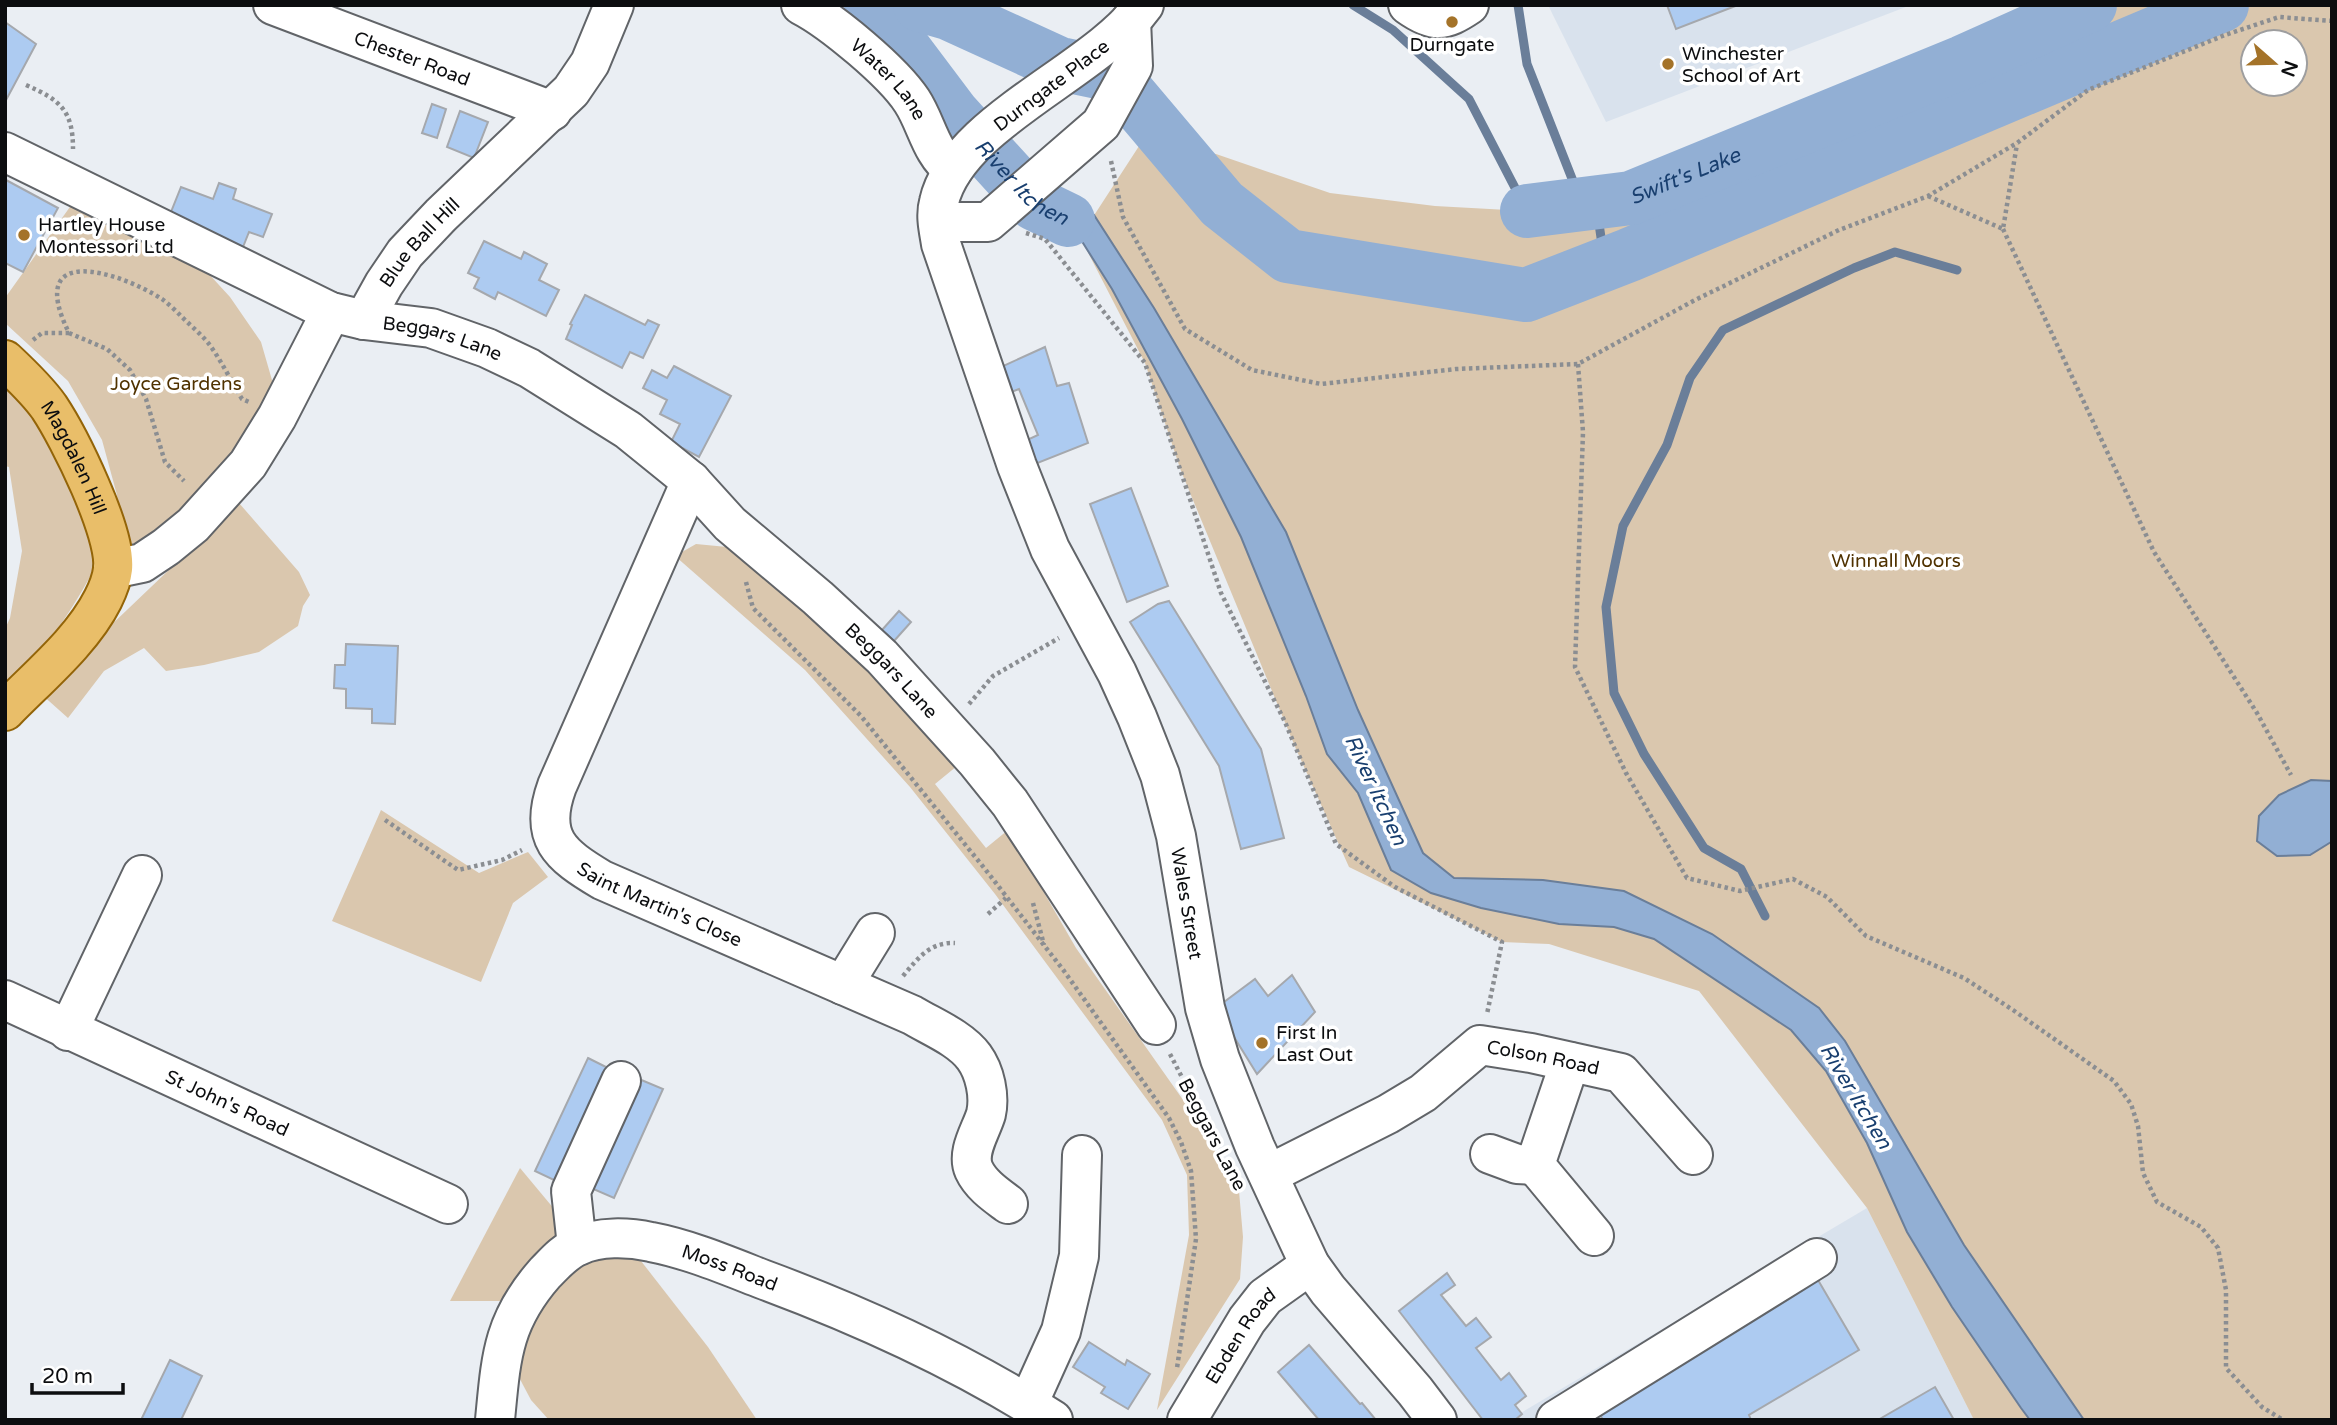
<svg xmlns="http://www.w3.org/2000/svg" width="2337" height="1425" font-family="'Varela Round',sans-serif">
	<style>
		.built { fill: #d9e2ed }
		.green { fill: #dac7ae; fill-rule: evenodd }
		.water { fill: #92afd4; stroke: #6a7e99; stroke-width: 2 }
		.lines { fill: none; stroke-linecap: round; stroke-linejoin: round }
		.stream { stroke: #6a7e99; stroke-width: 9 }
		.river { stroke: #92afd4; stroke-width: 54 }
		.building { fill: #adcbf1; stroke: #a5a8ad; stroke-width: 2 }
		.minor-casing { stroke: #616468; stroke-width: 42 }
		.major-casing { stroke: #936408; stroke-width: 42 }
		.path { stroke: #8b8e92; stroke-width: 4.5; stroke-dasharray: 3.5 3.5; stroke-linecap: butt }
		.minor { stroke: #fff; stroke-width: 38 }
		.major { stroke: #e9be69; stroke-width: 38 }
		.poi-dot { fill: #a47329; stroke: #fff; stroke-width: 2.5 }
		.labels { text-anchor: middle; stroke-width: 7; stroke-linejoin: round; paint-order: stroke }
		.poi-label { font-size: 19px; fill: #0c0d0f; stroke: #fff; text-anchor: start }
		.street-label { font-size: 19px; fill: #0c0d0f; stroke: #fff }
		.park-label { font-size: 19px; fill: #503200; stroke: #fff }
		.water-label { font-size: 21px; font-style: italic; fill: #193f6f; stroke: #fff }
	</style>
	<rect width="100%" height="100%" fill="#eaeef3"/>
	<!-- built -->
	<g class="built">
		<polygon points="1548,5 1911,5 1606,122"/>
		<polygon points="1867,1208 1974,1420 1509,1420"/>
	</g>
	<!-- green -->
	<g class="green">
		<path d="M2090,5h242v1415h-358l-107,-212 -168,-217 -150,-47 -47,-2 -153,-75 -53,-118 -115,-278 -36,-108 -65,-126 61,-94 75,11 114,39 105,13 92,5 104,-13 332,-136zM2253,42h42v42h-42z"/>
		<polygon points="82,190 208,273 230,297 261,342 274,387 188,522 121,555 117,495 102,440 68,381 5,323 5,298"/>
		<path d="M5,385l28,25 39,68 25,86c-26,48 -49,85 -92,120v-55l5,-11 12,-67 -13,-84 -4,-1z"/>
		<polygon points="239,503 299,572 310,595 303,606 298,626 259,652 204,665 166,671 144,648 104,671 68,718 40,693"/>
		<polygon points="696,544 727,547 769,580 870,671 957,766 935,784 986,848 1008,830 1076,948 1193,1114 1239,1191 1243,1237 1240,1279 1157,1410 1189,1235 1187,1175 1162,1120 995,894 910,787 805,670 675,556"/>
		<polygon points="381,810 479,873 528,852 548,877 513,903 481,982 332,921"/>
		<polygon points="520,1168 555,1210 558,1238 509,1301 450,1301"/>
		<polygon points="621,1249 641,1261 708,1347 757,1420 549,1420 531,1400 513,1366 540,1299 562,1272"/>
	</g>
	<!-- water -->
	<g class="water">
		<polygon points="1042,184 1068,192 1094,215 1154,308 1286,532 1358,710 1423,853 1454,878 1543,880 1624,891 1712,934 1819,1008 1845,1041 1964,1245 2084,1420 2030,1420 2021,1408 1952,1307 1907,1232 1867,1143 1826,1071 1791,1030 1654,939 1614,927 1559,924 1481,908 1431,893 1391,870 1358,793 1327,754 1306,696 1241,537 1182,419 1112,289 1071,224 1014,211"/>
		<polygon points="2311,780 2332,781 2331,842 2310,855 2277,856 2257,841 2259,816 2279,795"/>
	</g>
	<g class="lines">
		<!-- stream -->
		<g class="stream">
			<polyline points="1353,5 1393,30 1469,99 1527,211"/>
			<polyline points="1518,5 1527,64 1582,204"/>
			<polyline points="1596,203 1605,265"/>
			<polyline points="1765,916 1741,869 1704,848 1644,754 1614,693 1606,607 1623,526 1667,445 1690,378 1723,330 1854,268 1895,252 1957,270"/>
		</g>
		<!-- river -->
		<g class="river">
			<path id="s1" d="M871,5l82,109 82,90 33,16"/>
			<polyline points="920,5 948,13 1060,64 1113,75 1222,204 1288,256 1526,295 1629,255 2222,5"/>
			<path id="s2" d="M1527,211l104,-13 332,-136 127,-57"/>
		</g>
	</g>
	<!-- building -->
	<g class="building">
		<polygon points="1667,5 1738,5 1676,29"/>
		<polygon points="5,22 36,44 5,102"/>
		<polygon points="432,104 446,109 437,138 422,133"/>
		<polygon points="460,111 488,122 474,158 447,147"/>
		<polygon points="6,180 58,208 23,272 5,263"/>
		<polygon points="219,183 236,189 233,199 272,214 263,237 249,232 241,252 167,222 181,187 213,199"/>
		<polygon points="484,241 521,259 524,252 547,264 539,280 559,290 546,316 498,292 495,299 474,288 479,278 468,273"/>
		<polygon points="585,295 645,325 648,320 659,325 643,358 630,352 622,368 566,339 572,325 570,324"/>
		<polygon points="1045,347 1057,386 1069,383 1088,443 1035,464 1027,440 1038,435 1019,389 1009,393 1001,367"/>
		<polygon points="674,366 731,396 699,457 671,442 680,424 660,414 667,400 643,388 652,370 667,378"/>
		<polygon points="1131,488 1168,586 1127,602 1090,504"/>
		<polygon points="1169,601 1261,749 1284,838 1241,849 1219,766 1130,622 1158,604"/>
		<polygon points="899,611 911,622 894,641 882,630"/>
		<polygon points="346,644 398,646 395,724 372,723 372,709 346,708 346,689 334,688 335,665 345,665"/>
		<polygon points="1292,975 1315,1012 1257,1074 1216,1008 1255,979 1268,996"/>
		<polygon points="588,1058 610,1069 556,1181 535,1171"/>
		<polygon points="639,1079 663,1089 614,1198 591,1188"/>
		<polygon points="1447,1273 1455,1285 1441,1295 1466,1326 1476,1318 1491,1337 1476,1348 1501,1380 1509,1373 1526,1396 1515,1405 1522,1414 1515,1420 1483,1420 1399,1311"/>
		<polygon points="1818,1280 1859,1350 1749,1415 1751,1420 1603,1420 1598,1411"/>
		<polygon points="1089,1342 1125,1365 1127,1360 1150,1374 1128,1409 1101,1393 1105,1387 1073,1367"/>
		<polygon points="1309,1345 1360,1404 1362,1403 1376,1420 1319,1420 1278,1372"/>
		<polygon points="170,1360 202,1376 181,1420 141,1420"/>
		<polygon points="1935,1387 1954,1420 1878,1420"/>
	</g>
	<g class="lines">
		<!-- minor casing -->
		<g class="minor-casing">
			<g id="minor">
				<path id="s3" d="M273,5l279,106"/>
				<path id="s4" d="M801,5c31,16 92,67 111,96 15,23 18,51 41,69"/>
				<path id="s5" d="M1144,5c-48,67 -187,117 -205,197 -4,14 0,29 2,42l76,222 33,83 67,124 20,44 23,58 16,61 29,172 15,51 35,88 55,118 18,25 87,101 22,29"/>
				<path d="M1408,5c25,18 36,17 61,0"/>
				<path id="s6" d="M5,152l326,160 33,8 67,8 56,20 42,20 99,62 63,51 39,43 88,74 64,59 95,105 33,41 146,222"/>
				<polyline points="938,222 988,222 1101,124 1133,66 1131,20"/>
				<path id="s7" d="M364,320l20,-36 21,-31 36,-38 130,-124 19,-28 24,-58"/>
				<path id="s8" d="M691,481l-134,305c-19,52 3,69 45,94l310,135c20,12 48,23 62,42 11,15 16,39 12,57 -5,17 -20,38 -12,56 7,15 22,25 34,34"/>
				<polyline points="113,569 142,563 166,547 193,525 248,464 277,417 331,312"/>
				<polyline points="843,985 875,933"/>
				<path id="s9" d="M5,1000l443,204"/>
				<polyline points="68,1031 142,875"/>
				<polyline points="1570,1062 1535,1165 1594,1236"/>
				<polyline points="1490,1154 1517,1164 1535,1165"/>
				<path id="s10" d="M1269,1174l119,-60 35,-21 57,-48 51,8 90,20 72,82"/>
				<polyline points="577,1246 571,1191 621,1081"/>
				<polyline points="1028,1404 1061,1331 1079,1256 1082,1155"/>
				<path id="s11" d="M495,1420c6,-62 7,-98 50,-147 10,-10 19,-21 33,-27 21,-10 50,-9 73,-4 37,7 75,23 111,37 100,37 201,83 291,141"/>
				<path id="s12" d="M1187,1420l60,-100 18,-23 45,-32"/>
				<polyline points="1556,1420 1817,1258"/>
			</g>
		</g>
		<!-- major casing -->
		<g class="major-casing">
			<g id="major">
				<path id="s13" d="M5,360c15,14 32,30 44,47 20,30 68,126 64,162 -1,9 -6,22 -10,30 -21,42 -65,78 -98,112"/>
			</g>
		</g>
		<!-- path -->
		<g class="path">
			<path d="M26,85c34,15 47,25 47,64"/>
			<polyline points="1111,161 1123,217 1185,329 1252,370 1321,384 1456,369 1578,364 1695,300 1839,230 1928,196 2017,143 2088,90 2225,35 2279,17 2332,21"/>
			<polyline points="1928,196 2003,229 2017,144"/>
			<polyline points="2003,229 2154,552 2257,713 2291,775"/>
			<polyline points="1026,233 1045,239 1145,363 1221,593 1285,722 1336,844 1395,887 1502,942 1487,1014"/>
			<polyline points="69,333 107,349 130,370 146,399 165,462 184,481"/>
			<path d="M33,340l9,-7h27c-45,-91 49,-62 93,-34 7,5 14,12 20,18 9,9 19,17 27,27 12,16 22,37 33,55l7,3"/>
			<polyline points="1578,364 1583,432 1575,667 1626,773 1687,878 1740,891 1793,879 1827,897 1866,936 1964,978 2013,1010 2114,1081 2131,1104 2138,1126 2143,1173 2157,1202 2201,1227 2218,1248 2226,1290 2226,1368 2262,1407 2283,1420"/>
			<polyline points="746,582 753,608 861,716 985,869 1064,971 1169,1118 1181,1142 1191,1171 1196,1239 1177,1368"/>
			<polyline points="969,704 993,676 1059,638"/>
			<polyline points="385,820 458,870 502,860 522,850"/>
			<polyline points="1033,903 1044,945"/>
			<polyline points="988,914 1006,898"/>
			<path d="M903,976c15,-18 27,-34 52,-33"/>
			<polyline points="1170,1054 1206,1124"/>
		</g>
		<!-- minor -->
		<use href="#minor" class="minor"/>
		<!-- major -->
		<use href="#major" class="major"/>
	</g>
	<!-- markers -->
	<g class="poi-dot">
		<circle cx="1452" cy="22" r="7"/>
		<circle cx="1668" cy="64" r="7"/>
		<circle cx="24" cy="235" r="7"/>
		<circle cx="1262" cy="1043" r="7"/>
	</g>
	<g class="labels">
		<!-- poi labels -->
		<g class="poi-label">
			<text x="1452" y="51" text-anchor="middle">Durngate</text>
			<text x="1682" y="60">Winchester<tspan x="1682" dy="22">School of Art</tspan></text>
			<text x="38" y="231">Hartley House<tspan x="38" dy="22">Montessori Ltd</tspan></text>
			<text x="1276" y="1039">First In<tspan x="1276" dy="22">Last Out</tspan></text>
		</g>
		<!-- street labels -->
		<g class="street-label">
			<text dy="7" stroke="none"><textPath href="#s3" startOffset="149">Chester Road</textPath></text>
			<text dy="7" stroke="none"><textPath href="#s4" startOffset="116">Water Lane</textPath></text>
			<text transform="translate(1051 85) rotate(-37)" y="7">Durngate Place</text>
			<text dy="7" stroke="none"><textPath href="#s7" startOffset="96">Blue Ball Hill</textPath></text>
			<text dy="7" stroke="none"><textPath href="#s6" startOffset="478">Beggars Lane</textPath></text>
			<text dy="7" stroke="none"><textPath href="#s13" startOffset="121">Magdalen Hill</textPath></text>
			<text dy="7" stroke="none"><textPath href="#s6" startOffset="1045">Beggars Lane</textPath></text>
			<text dy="7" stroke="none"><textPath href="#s8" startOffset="514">Saint Martin's Close</textPath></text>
			<text dy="7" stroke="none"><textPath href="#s5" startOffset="1038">Wales Street</textPath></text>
			<text dy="7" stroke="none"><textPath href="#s10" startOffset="313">Colson Road</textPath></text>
			<text dy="7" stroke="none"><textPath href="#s9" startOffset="245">St John's Road</textPath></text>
			<text transform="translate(1213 1134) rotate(62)" y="7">Beggars Lane</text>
			<text dy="7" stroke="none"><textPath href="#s11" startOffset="359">Moss Road</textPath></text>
			<text dy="7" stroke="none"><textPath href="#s12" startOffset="100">Ebden Road</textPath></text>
		</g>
		<!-- park labels -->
		<g class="park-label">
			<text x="176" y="390">Joyce Gardens</text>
			<text x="1896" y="567">Winnall Moors</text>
		</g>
		<!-- water labels -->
		<g class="water-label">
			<text dy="7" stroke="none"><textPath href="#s2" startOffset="163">Swift's Lake</textPath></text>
			<text dy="7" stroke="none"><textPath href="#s1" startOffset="234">River Itchen</textPath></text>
			<text transform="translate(1376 790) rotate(65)" y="7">River Itchen</text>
			<text transform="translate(1856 1096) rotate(59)" y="7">River Itchen</text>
		</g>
	</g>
	<!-- border -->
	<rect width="2337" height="1425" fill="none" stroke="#0c0d0f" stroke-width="14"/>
	<!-- north arrow -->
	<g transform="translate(2274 63) rotate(110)"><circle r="33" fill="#ffffff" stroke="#9e9e9f" stroke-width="2"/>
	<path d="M0-5L12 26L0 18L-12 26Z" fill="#a47329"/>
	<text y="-10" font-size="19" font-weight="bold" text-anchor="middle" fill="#0c0d0f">N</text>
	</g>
	<!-- scale -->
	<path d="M32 1383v10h91v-10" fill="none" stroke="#0c0d0f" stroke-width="3.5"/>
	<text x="42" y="1383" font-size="21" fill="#0c0d0f" stroke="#ffffff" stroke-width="5" paint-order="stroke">20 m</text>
</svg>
